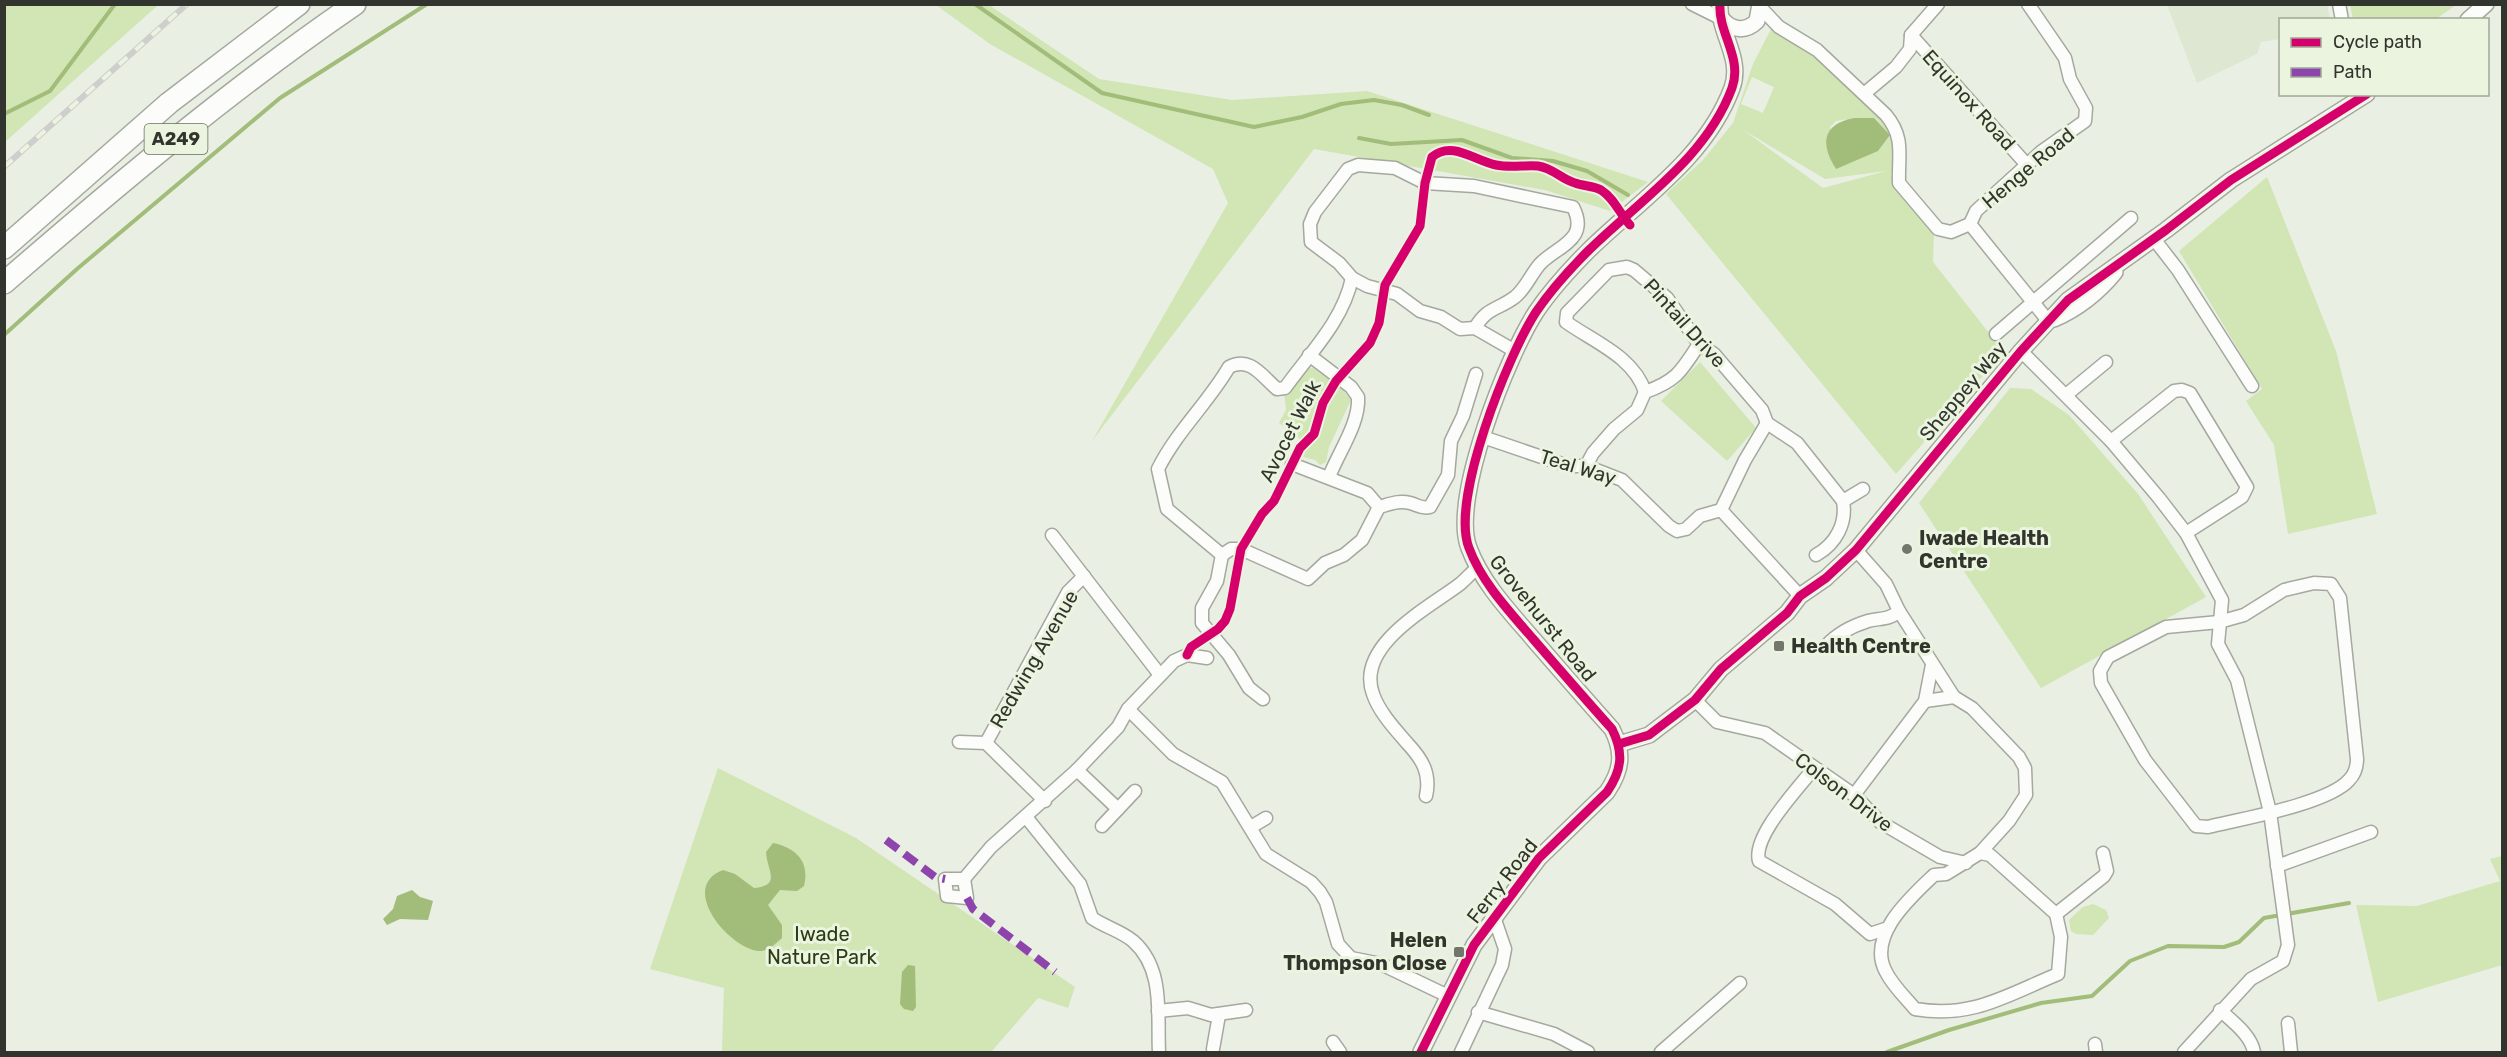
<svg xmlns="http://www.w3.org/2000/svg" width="2507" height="1057" font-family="Rubik,sans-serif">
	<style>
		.built { fill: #dee7d2 }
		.green { fill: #d1e5b5; fill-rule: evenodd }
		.water { fill: #a2bc79 }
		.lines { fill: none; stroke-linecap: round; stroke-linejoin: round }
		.stream { stroke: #a2bc79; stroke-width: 4 }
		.minor-casing { stroke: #a4a89f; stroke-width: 15 }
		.tertiary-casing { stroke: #a4a89f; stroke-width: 18 }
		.trunk-casing { stroke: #a4a89f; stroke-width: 24 }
		.minor { stroke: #fcfdfb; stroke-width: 12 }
		.tertiary { stroke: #fcfdfb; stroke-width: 15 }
		.trunk { stroke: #fcfdfb; stroke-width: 21 }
		.rail-casing { stroke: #cecfcc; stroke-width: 6 }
		.rail { stroke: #eaf4de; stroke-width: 4; stroke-dasharray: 11; stroke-linecap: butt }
		.quiet { stroke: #8e44ad; stroke-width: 8; stroke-dasharray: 15 8; stroke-linecap: butt }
		.cycleway-casing { stroke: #eaf4de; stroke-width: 13 }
		.cycleway { stroke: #d6006c; stroke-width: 9 }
		.poi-dot { fill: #72766d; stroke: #eaf4de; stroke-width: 2 }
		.labels { text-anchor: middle; stroke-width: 6; stroke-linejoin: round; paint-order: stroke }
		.shield { fill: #eaf4de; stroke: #696e62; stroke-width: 1.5 }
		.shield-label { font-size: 18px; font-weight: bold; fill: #32352d }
		.street-label { font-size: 20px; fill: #32352d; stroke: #eaf4de }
		.poi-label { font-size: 20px; font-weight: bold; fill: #32352d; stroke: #eaf4de; text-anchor: start }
		.park-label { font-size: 20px; fill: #2d3b15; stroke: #eaf4de }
	</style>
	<rect width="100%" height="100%" fill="#e9efe3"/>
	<!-- built -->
	<polygon class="built" points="2167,5 2327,5 2330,19 2280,20 2280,39 2261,42 2257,54 2197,83"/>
	<!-- green -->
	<g class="green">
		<polygon points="5,4 158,4 158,5 5,142"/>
		<polygon points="936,5 989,5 1099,79 1232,100 1367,91 1648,182 1610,211 1545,190 1314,149 1092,441 1228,203 1213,169 990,44"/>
		<polygon points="2350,5 2350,4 2456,5 2436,19 2353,19"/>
		<path d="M1771,29l34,21 52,42 31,31 9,24 -6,26 2,13 41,49 -1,27 71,90 -108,122 -230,-280 37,-34 30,-37 20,-59zM1752,77l22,10 -11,26 -22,-9zM1854,118h20l16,17 -12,16 -30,11 -18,-35 6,-6zM1742,129l83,50 61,-8 -63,17z"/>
		<polygon points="2267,177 2336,351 2377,514 2288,534 2274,445 2246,401 2262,389 2179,251"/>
		<polygon points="1700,362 1756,428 1727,461 1661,401"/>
		<polygon points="1313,368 1343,390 1351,400 1329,447 1326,462 1320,465 1315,460 1300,456 1308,445 1279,423 1286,410 1284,392 1305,369"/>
		<polygon points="2010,388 2031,389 2069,415 2138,494 2206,597 2041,688 1919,503"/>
		<polygon points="718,768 856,838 1075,987 1068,1008 1038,998 991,1052 722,1052 724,988 650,969"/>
		<polygon points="2502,856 2502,965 2378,1002 2356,905 2417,906 2500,881 2490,859"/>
		<polygon points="2093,904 2106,910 2109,918 2093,935 2076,934 2071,931 2069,920 2083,907"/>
	</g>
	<!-- water -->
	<g class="water">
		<path d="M1854,118h20l16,17 -12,16 -42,18c-16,-25 -14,-45 18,-51z"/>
		<path d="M773,843c23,5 37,18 31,43l-7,5 -17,-1 -12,15 14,20v13c-7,6 -14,14 -24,13 -30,-4 -80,-64 -35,-81l12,4 19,14c28,-3 13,-17 12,-36z"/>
		<polygon points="412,890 420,897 433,901 428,920 400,919 387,925 383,919 393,909 397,896"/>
		<polygon points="908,965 915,966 916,1007 913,1011 904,1009 900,1004 902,972"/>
	</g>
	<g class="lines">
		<!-- stream -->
		<g class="stream">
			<polyline points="975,4 1102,93 1254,127 1302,117 1341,104 1374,100 1402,105 1429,115"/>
			<polyline points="4,114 50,91 115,4"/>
			<polyline points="1359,138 1391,144 1462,140 1512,158 1553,161 1587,171 1628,195"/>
			<polyline points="4,335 77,269 280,98 427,4"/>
			<polyline points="1887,1052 1949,1030 2041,1003 2092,996 2130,961 2168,946 2224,947 2239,942 2264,918 2349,903"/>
		</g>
		<!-- minor casing -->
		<g class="minor-casing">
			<g id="minor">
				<polyline points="1692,4 1722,19"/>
				<polyline points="2339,4 2342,20"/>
				<path d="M1760,7l19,20 38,23 69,65c19,23 12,40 13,68l39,46 13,3 19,-8 6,-13 65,-59 44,-31 1,-13 -16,-29 -5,-21 -37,-54"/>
				<polyline points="1911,35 2027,165"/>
				<polyline points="1865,93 1896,67 1910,49 1911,35 1938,4"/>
				<polyline points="1970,224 2049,322"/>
				<polyline points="2154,239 2178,270 2252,386"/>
				<path d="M1352,278l-13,-15 -28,-21 -1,-18 5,-12 33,-43 10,-4 37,3 30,15 49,3 99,21c17,33 -16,39 -33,57 -9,10 -14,24 -25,33 -17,13 -28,10 -40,31"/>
				<polyline points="1996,334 2131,218"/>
				<polyline points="2021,351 2111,441 2159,498 2186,533 2222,600 2218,644 2237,680 2270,812 2288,945 2283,961 2251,979 2184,1052"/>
				<path d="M1309,355l42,32 7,10c2,26 -20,56 -29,80"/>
				<path d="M1645,392c-11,-35 -51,-50 -79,-70l1,-9 42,-43 18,-3 7,3 33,28 32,46 15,10 48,56 5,13 30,20 46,58"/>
				<polyline points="2066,395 2106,362"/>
				<polyline points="1483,437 1568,466 1586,466 1622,480 1669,526 1677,531 1686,529 1700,516 1721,510 1745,460 1767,423"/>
				<polyline points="2111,441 2174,391 2182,390 2190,393 2247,487 2242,497 2186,533"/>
				<path d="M1292,464l75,29 12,14c11,-3 20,-7 31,-4 8,2 11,6 20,4l18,-32 3,-34 12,-25 13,-42"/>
				<path d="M1586,466l7,-13 21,-24 23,-19 8,-18c31,-11 36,-20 54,-48"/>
				<path d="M1379,507l-17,33 -18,15 -19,8 -17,16 -67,-30h-10l-9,6 -55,-46 -9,-40c19,-38 50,-66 71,-102 21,-11 33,9 48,22l8,-1c25,-35 58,-67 67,-110l15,8 30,8 23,17 21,6 19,12 15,-1 40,23"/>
				<polyline points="1721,510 1800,596"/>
				<polyline points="1052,535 1160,675"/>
				<polyline points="1856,550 1886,584 1899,611 1954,697 1972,708 2019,757 2025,768 2026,795 2009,821 1980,853"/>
				<polyline points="1222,555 1217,581 1202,608 1202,623 1229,655 1249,688 1263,699"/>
				<path d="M1816,555c20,-11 31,-32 27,-54l20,-12"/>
				<path d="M2314,583l17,1 9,14 17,161c0,8 -2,15 -8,21 -21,24 -109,39 -141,47l-12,-1 -51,-66 -44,-77 -1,-12 8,-14 58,-30 53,-5 25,-7 40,-25z"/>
				<path d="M1827,645c11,-12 25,-19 41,-24 11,-3 22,-1 31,-10"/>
				<polyline points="1695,700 1717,722 1765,733 1854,795 1880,822 1940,857 1966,863"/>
				<polyline points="1925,701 1954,697"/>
				<polyline points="1128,709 1173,754 1222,782 1266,854 1311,882 1320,892 1326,902 1338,944 1351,958 1381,964 1448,996"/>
				<polyline points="959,742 986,743"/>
				<path d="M1814,768c-16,21 -62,68 -55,93l76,43 35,30 18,-6"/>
				<polyline points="1077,770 1118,809"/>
				<polyline points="1854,795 1925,701 1932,665"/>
				<path d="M1426,796c5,-23 -4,-37 -19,-53 -12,-14 -28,-31 -34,-49 -18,-49 57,-87 87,-110 6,-5 11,-11 17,-16"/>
				<polyline points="1045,801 986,743 1068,592 1084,576"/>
				<path d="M1026,817l54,67 12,34c13,9 29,13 41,23 32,28 24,74 26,111"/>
				<polyline points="1102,826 1135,791"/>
				<polyline points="1251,827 1266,818"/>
				<path d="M1980,853l10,2 66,59 5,23 -3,37c-51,21 -86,45 -143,35 -10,-12 -22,-23 -29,-37 -20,-36 25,-75 48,-97l12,-1z"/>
				<polyline points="2277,866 2371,832"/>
				<polygon points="945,879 964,879 967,898 947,896"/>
				<polyline points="964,879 991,847 1077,770 1118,727 1128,709 1174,661 1187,655 1207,658"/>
				<polyline points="2056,914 2104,876 2107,871 2103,853"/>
				<path d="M2220,1010c13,12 31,25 34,42"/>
				<polyline points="1158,1011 1188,1008 1211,1015 1246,1010"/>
				<polyline points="1478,1012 1554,1034 1588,1052"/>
				<polyline points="2288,1023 2291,1052"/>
				<polyline points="1333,1042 1340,1052"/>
				<polyline points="2095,1044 2096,1052"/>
				<polyline points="1213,1049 1219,1015"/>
				<polyline points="1461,1052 1502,965 1505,949 1495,920"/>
				<polyline points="1661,1052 1740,983"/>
			</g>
		</g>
		<!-- tertiary casing -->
		<g class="tertiary-casing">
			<g id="tertiary">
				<path d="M1722,19c10,12 24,13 35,2l3,-17"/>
				<polyline points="2468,20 2486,4"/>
				<path d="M2054,319c25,-11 44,-26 61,-47"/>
				<polyline points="1619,744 1649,735 1695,700 1721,669 1787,613 1800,596 1826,578 1856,550 2021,351 2068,300 2166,230 2231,180 2367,94"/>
				<path d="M1421,1052l53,-107 65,-87 68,-66c15,-22 17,-39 5,-63 -26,-29 -52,-59 -78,-89 -24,-28 -52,-57 -65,-92 -19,-48 39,-193 67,-236 15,-22 34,-43 53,-62 51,-50 117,-92 143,-162 11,-30 -14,-55 -12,-84"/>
			</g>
		</g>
		<!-- trunk casing -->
		<g class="trunk-casing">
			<g id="trunk">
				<polyline points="4,248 169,103 299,4"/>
				<path d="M4,283c113,-98 227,-194 351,-279"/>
			</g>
		</g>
		<!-- minor -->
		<use href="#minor" class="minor"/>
		<!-- tertiary -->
		<use href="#tertiary" class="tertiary"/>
		<!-- trunk -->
		<use href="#trunk" class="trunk"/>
		<!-- rail casing -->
		<g class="rail-casing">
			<polyline id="rail" points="4,167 187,4"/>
		</g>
		<!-- rail -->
		<use href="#rail" class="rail"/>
		<!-- quiet -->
		<g class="quiet">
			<polyline points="886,840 935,877 945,879"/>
			<polyline points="967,898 973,909 1055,972"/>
		</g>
		<!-- cycleway casing -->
		<g class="cycleway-casing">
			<g id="cycleway">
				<path d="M1187,655l4,-8 27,-18 7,-8 5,-12 11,-60 21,-35 12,-13 26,-53 14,-14 9,-31 13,-22 34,-38 9,-20 6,-38 35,-59 5,-43 7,-26c20,-17 43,4 64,8 14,3 28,0 42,1 15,2 23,13 37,17 8,3 19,3 26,7 14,9 18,23 29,35"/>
				<polyline points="1619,744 1649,735 1695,700 1721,669 1787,613 1800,596 1826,578 1856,550 2021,351 2068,300 2166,230 2231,180 2367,94"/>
				<path d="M1421,1052l53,-107 65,-87 68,-66c15,-22 17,-39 5,-63 -26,-29 -52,-59 -78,-89 -24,-28 -52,-57 -65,-92 -19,-48 39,-193 67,-236 15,-22 34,-43 53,-62 51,-50 117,-92 143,-162 11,-30 -14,-55 -12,-84"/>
			</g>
		</g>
		<!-- cycleway -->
		<use href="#cycleway" class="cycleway"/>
	</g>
	<!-- markers -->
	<g class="poi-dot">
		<circle cx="1907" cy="549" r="6"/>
		<rect x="1773" y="640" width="12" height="12" rx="3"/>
		<rect x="1453" y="946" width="12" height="12" rx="3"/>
	</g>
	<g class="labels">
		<!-- shield labels -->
		<rect class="shield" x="144.5" y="124" width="63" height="30" rx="4.5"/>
		<g class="shield-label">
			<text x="176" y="145">A249</text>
		</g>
		<!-- street labels -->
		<g class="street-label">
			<text transform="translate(1969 100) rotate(48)" y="7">Equinox Road</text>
			<text transform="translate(2028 168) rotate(-40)" y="7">Henge Road</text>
			<text transform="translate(1685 323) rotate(48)" y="7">Pintail Drive</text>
			<text transform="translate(1963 391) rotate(-50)" y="7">Sheppey Way</text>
			<text transform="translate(1290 431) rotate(-63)" y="7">Avocet Walk</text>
			<text transform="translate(1578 467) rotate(17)" y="7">Teal Way</text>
			<text transform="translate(1543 618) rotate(51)" y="7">Grovehurst Road</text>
			<text transform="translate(1034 659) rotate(-60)" y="7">Redwing Avenue</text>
			<text transform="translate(1844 792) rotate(37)" y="7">Colson Drive</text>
			<text transform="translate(1502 881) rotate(-52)" y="7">Ferry Road</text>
		</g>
		<!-- poi labels -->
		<g class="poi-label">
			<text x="1919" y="545">Iwade Health<tspan x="1919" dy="23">Centre</tspan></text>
			<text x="1791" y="653">Health Centre</text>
			<text x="1447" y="947" text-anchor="end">Helen<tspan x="1447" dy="23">Thompson Close</tspan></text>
		</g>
		<!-- park labels -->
		<g class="park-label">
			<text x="822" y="941">Iwade<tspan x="822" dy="23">Nature Park</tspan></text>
		</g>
	</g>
	<!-- border -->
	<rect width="2507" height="1057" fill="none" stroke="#32352d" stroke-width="12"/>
	<!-- legend -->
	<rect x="2279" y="18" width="210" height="78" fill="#eaf4de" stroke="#a0a897" stroke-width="1.5"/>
	<rect x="2291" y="38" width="30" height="9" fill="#d6006c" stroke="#a0a897" stroke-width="1.5"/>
	<text x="2333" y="48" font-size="18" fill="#32352d">Cycle path</text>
	<rect x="2291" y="68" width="30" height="9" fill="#8e44ad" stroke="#a0a897" stroke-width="1.5"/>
	<text x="2333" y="78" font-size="18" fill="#32352d">Path</text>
</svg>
